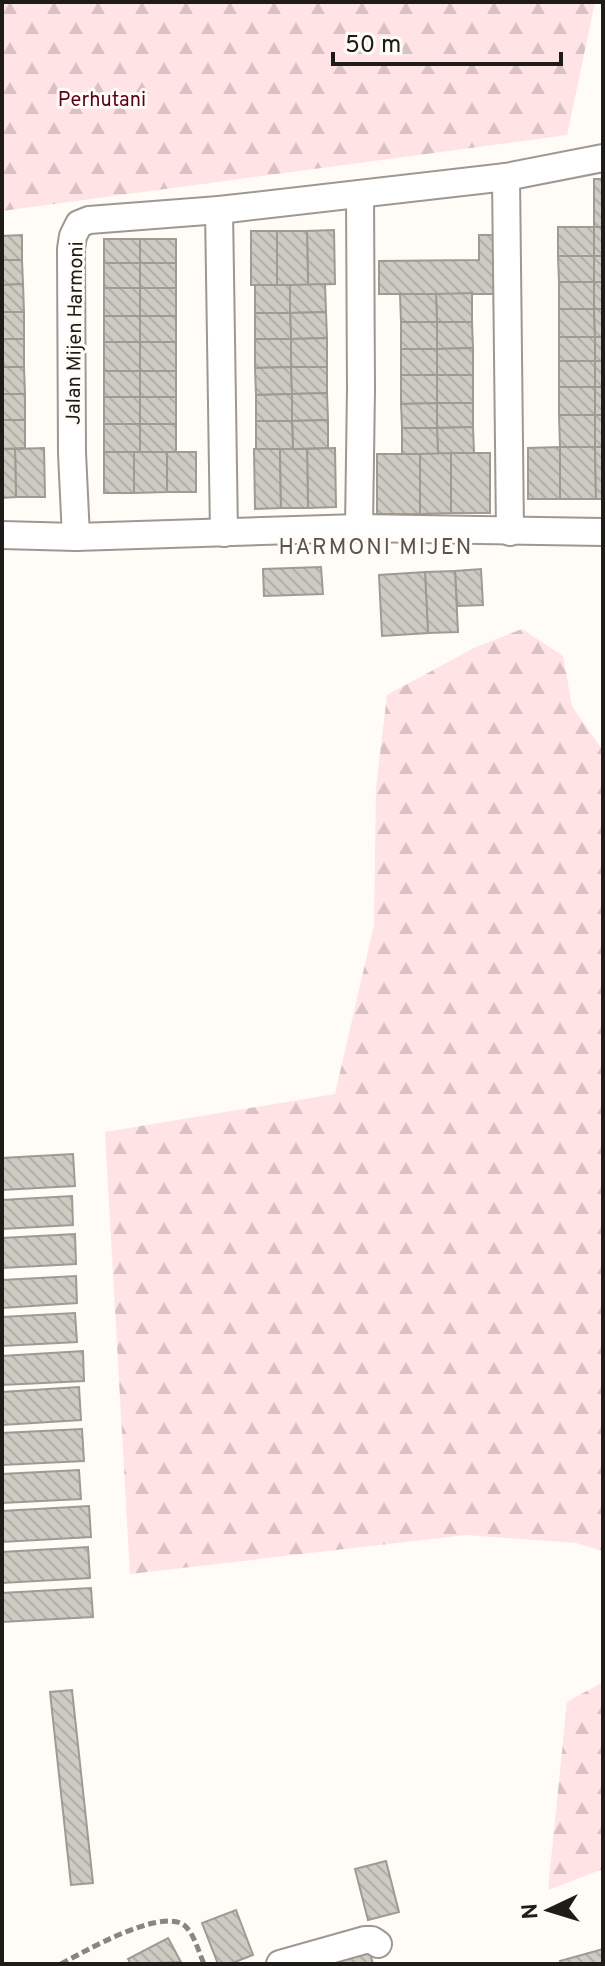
<svg xmlns="http://www.w3.org/2000/svg" width="605" height="1966" font-family="Overpass,sans-serif">
	<style>
		.forest { fill: url(#forest-firs) }
		.building { fill: url(#building-back-hatch); stroke: #9d9b93; stroke-width: 2 }
		.lines { fill: none; stroke-linecap: round; stroke-linejoin: round }
		.minor-casing { stroke: #9e9891; stroke-width: 30 }
		.path { stroke: #898682; stroke-width: 5; stroke-dasharray: 8 4; stroke-linecap: butt }
		.minor { stroke: #fff; stroke-width: 26 }
		.labels { text-anchor: middle; stroke-width: 6; stroke-linejoin: round; paint-order: stroke }
		.park-label { font-size: 20px; fill: #5a001b; stroke: #fffbf6 }
		.street-label { font-size: 20px; fill: #1e1c19; stroke: #fffbf6 }
		.neighbourhood-label { font-size: 22px; letter-spacing: 2px; fill: #5a544e; stroke: #fffbf6 }
	</style>
	<defs>
		<pattern id="forest-firs" width="22" height="20" patternUnits="userSpaceOnUse" patternTransform="scale(2)"><rect width="22" height="20" fill="#ffe3e5"/><path d="M5 1l3.5 6h-7zM16 11l3.5 6h-7z" fill="#dac2c4"/></pattern>
		<pattern id="building-back-hatch" width="6" height="6" patternUnits="userSpaceOnUse" patternTransform="scale(2)"><rect width="6" height="6" fill="#cdcbc2"/><path d="M-1 5l2 2M0 0l6 6M5-1l2 2" fill="none" stroke="#b0aea6"/></pattern>
	</defs>
	<rect width="100%" height="100%" fill="#fffbf6"/>
	<!-- forest -->
	<g class="forest">
		<polygon points="2,2 595,2 567,135 2,211"/>
		<polygon points="522,629 563,656 572,706 603,751 603,1551 576,1543 466,1535 130,1574 105,1132 335,1094 374,925 376,788 387,695 474,648"/>
		<polygon points="603,1682 603,1869 548,1890 567,1702"/>
	</g>
	<!-- building -->
	<g class="building">
		<rect x="594" y="179" width="9" height="48"/>
		<rect x="558" y="227" width="36" height="29"/>
		<rect x="594" y="227" width="9" height="29"/>
		<polygon points="334,230 335,284 308,285 307,231"/>
		<rect x="251" y="231" width="26" height="54"/>
		<polygon points="277,231 307,231 308,285 277,285"/>
		<polygon points="22,235 22,260 2,260 2,236"/>
		<polygon points="479,235 499,235 499,294 379,294 379,261 479,260"/>
		<rect x="104" y="239" width="36" height="24"/>
		<rect x="140" y="239" width="36" height="24"/>
		<polygon points="558,256 594,256 594,282 559,282"/>
		<rect x="594" y="256" width="9" height="26"/>
		<polygon points="2,260 22,260 23,284 2,285"/>
		<rect x="104" y="263" width="36" height="25"/>
		<rect x="140" y="263" width="36" height="25"/>
		<rect x="559" y="282" width="35" height="27"/>
		<rect x="594" y="282" width="9" height="27"/>
		<polygon points="23,284 24,312 2,312 2,285"/>
		<polygon points="325,284 326,312 290,313 290,285"/>
		<rect x="255" y="285" width="35" height="28"/>
		<rect x="104" y="288" width="36" height="28"/>
		<rect x="140" y="288" width="36" height="28"/>
		<polygon points="472,293 472,322 437,322 436,294"/>
		<polygon points="400,294 436,294 437,322 401,322"/>
		<polygon points="559,309 594,309 595,337 559,337"/>
		<polygon points="594,309 603,309 603,337 595,337"/>
		<rect x="2" y="312" width="22" height="27"/>
		<polygon points="326,312 327,338 291,339 290,313"/>
		<polygon points="255,313 290,313 291,339 255,339"/>
		<rect x="104" y="316" width="36" height="26"/>
		<rect x="140" y="316" width="36" height="26"/>
		<rect x="401" y="322" width="36" height="27"/>
		<polygon points="437,322 472,322 473,348 437,349"/>
		<rect x="559" y="337" width="36" height="24"/>
		<rect x="595" y="337" width="8" height="24"/>
		<polygon points="327,338 327,367 291,367 291,339"/>
		<rect x="2" y="339" width="22" height="28"/>
		<polygon points="255,339 291,339 291,367 255,368"/>
		<rect x="104" y="342" width="36" height="29"/>
		<rect x="140" y="342" width="36" height="29"/>
		<polygon points="473,348 473,375 437,375 437,349"/>
		<rect x="401" y="349" width="36" height="26"/>
		<rect x="559" y="361" width="36" height="26"/>
		<rect x="595" y="361" width="8" height="26"/>
		<polygon points="2,367 24,367 25,394 2,394"/>
		<polygon points="291,367 292,394 256,395 255,368"/>
		<polygon points="291,367 327,367 327,393 292,394"/>
		<rect x="104" y="371" width="36" height="26"/>
		<rect x="140" y="371" width="36" height="26"/>
		<polygon points="401,375 437,375 437,403 401,404"/>
		<rect x="437" y="375" width="36" height="28"/>
		<rect x="559" y="387" width="36" height="28"/>
		<rect x="595" y="387" width="8" height="28"/>
		<polygon points="327,393 328,420 292,421 292,394"/>
		<rect x="2" y="394" width="23" height="26"/>
		<polygon points="292,394 292,421 256,421 256,395"/>
		<rect x="104" y="397" width="36" height="27"/>
		<rect x="140" y="397" width="36" height="27"/>
		<polygon points="437,403 473,403 473,427 437,428"/>
		<polygon points="437,403 437,428 402,428 401,404"/>
		<polygon points="559,415 595,415 595,447 560,447"/>
		<rect x="595" y="415" width="8" height="32"/>
		<polygon points="2,420 25,420 25,448 2,449"/>
		<polygon points="328,420 328,448 293,449 292,421"/>
		<polygon points="256,421 292,421 293,449 256,449"/>
		<rect x="104" y="424" width="36" height="28"/>
		<rect x="140" y="424" width="36" height="28"/>
		<polygon points="473,427 474,453 438,454 437,428"/>
		<polygon points="402,428 437,428 438,454 402,454"/>
		<polygon points="560,447 560,499 528,499 528,448"/>
		<polygon points="560,447 595,447 596,499 560,499"/>
		<polygon points="595,447 603,447 603,499 596,499"/>
		<polygon points="44,448 45,497 16,497 15,449"/>
		<polygon points="335,448 336,507 308,508 307,449"/>
		<polygon points="2,449 15,449 16,497 2,498"/>
		<polygon points="254,449 280,449 281,508 255,509"/>
		<polygon points="280,449 307,449 308,508 281,508"/>
		<rect x="104" y="452" width="30" height="41"/>
		<polygon points="134,452 167,452 167,492 134,493"/>
		<rect x="167" y="452" width="29" height="40"/>
		<rect x="451" y="453" width="39" height="60"/>
		<polygon points="451,453 451,513 420,514 420,454"/>
		<rect x="377" y="454" width="43" height="60"/>
		<polygon points="321,567 323,594 264,596 263,569"/>
		<polygon points="481,569 483,605 457,606 455,571"/>
		<polygon points="455,571 458,632 428,633 425,572"/>
		<polygon points="425,572 428,633 382,636 379,575"/>
		<polygon points="73,1154 75,1186 2,1190 2,1158"/>
		<polygon points="72,1196 73,1225 2,1229 2,1200"/>
		<polygon points="75,1234 76,1264 2,1268 2,1238"/>
		<polygon points="76,1276 77,1303 2,1308 2,1280"/>
		<polygon points="75,1313 77,1342 2,1346 2,1317"/>
		<polygon points="83,1351 84,1381 2,1385 2,1356"/>
		<polygon points="79,1387 81,1420 2,1425 2,1392"/>
		<polygon points="82,1429 84,1461 2,1465 2,1433"/>
		<polygon points="79,1470 81,1499 2,1503 2,1474"/>
		<polygon points="89,1506 91,1537 2,1542 2,1511"/>
		<polygon points="88,1547 90,1578 2,1583 2,1552"/>
		<polygon points="91,1588 93,1617 2,1622 2,1593"/>
		<polygon points="72,1690 93,1883 71,1885 50,1692"/>
		<polygon points="386,1861 399,1912 368,1920 355,1869"/>
		<polygon points="236,1910 253,1955 230,1964 218,1964 202,1923"/>
		<polygon points="168,1938 181,1962 131,1964 128,1959"/>
		<polygon points="603,1949 603,1964 561,1964 560,1961"/>
		<polygon points="369,1950 373,1964 337,1964 335,1959"/>
	</g>
	<g class="lines">
		<!-- minor casing -->
		<g class="minor-casing">
			<g id="minor">
				<polyline points="506,177 603,158"/>
				<polyline points="219,210 224,533"/>
				<polyline points="359,528 361,389 360,194"/>
				<polyline points="2,535 76,537 359,528 603,532"/>
				<polyline points="76,537 72,453 71,249 73,236 79,224 89,220 219,210 506,177 510,532"/>
				<polyline points="280,1964 365,1940 372,1940 378,1944"/>
			</g>
		</g>
		<!-- path -->
		<path class="path" d="M61,1964c24,-13 99,-56 123,-39 10,8 15,28 20,39"/>
		<!-- minor -->
		<use href="#minor" class="minor"/>
	</g>
	<g class="labels">
		<!-- park labels -->
		<g class="park-label">
			<text x="102" y="106">Perhutani</text>
		</g>
		<!-- street labels -->
		<g class="street-label">
			<text transform="translate(74 333) rotate(-89)" y="7">Jalan Mijen Harmoni</text>
		</g>
		<!-- neighbourhood labels -->
		<g class="neighbourhood-label">
			<text x="376" y="554">HARMONI MIJEN</text>
		</g>
	</g>
	<!-- border -->
	<rect width="605" height="1966" fill="none" stroke="#1e1c19" stroke-width="8"/>
	<!-- north arrow -->
	<g transform="translate(549 1910) rotate(266)" stroke="#fffbf6" stroke-width="6" paint-order="stroke">
	<path d="M0-6L14 30L0 20L-14 30Z" fill="#1e1c19"/>
	<text y="-12" font-size="22" font-weight="bold" text-anchor="middle" fill="#1e1c19">N</text>
	</g>
	<!-- scale -->
	<path d="M333 52v12h228v-12" fill="none" stroke="#1e1c19" stroke-width="4"/>
	<text x="345" y="52" font-size="24" fill="#1e1c19" stroke="#fffbf6" stroke-width="6" paint-order="stroke">50 m</text>
</svg>
